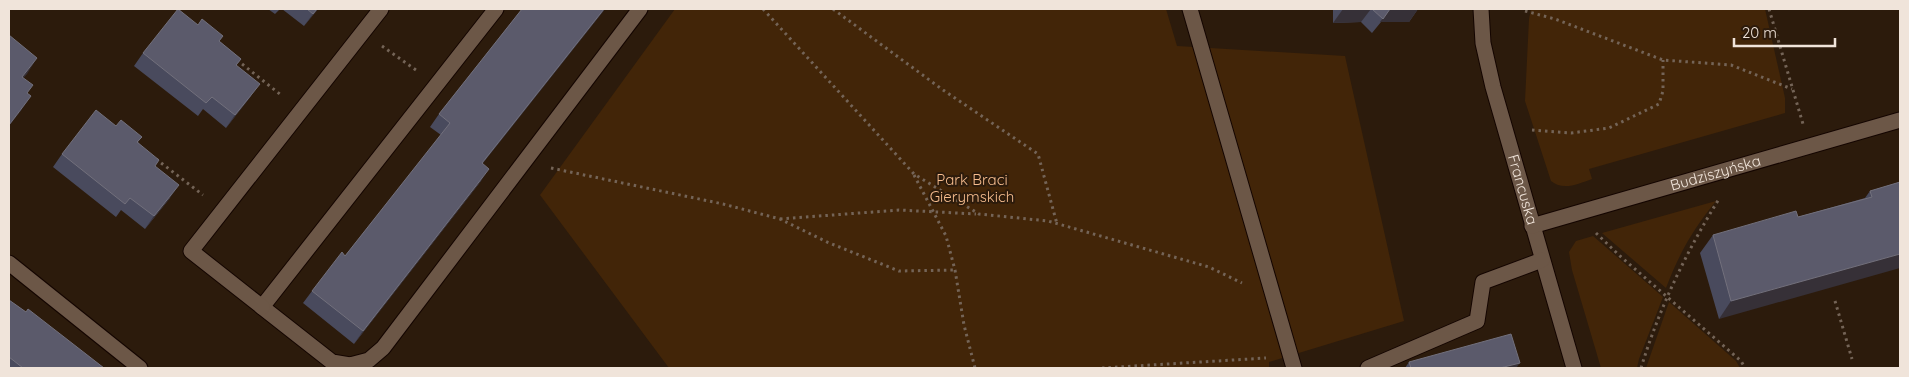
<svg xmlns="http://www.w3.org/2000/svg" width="1909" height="377" font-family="Quicksand,sans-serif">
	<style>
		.green { fill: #422508 }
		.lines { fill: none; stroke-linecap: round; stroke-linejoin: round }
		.minor-casing { stroke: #140500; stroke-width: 17 }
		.path { stroke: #746457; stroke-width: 3; stroke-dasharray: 2.5 4; stroke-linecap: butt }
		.minor { stroke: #6c5747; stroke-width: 15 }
		.wall { fill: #494a5d }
		.shaded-wall { fill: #363037 }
		.building { fill: #5b5a6b; stroke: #72707c }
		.labels { text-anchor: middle; stroke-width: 4; stroke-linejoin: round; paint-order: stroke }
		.street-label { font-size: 15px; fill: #f0e4da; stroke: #2c1b0c }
		.park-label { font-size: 15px; fill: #f7bd8e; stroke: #2c1b0c }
	</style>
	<rect width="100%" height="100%" fill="#2c1b0c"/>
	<!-- green -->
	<g class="green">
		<polygon points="675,9 1166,9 1177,46 1345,56 1404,321 1269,362 1269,368 669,368 540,195"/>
		<path d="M1531,9h234l20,89v15l-196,56 3,10c-14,5 -29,12 -41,2l-26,-80 4,-82z"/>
		<path d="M1716,201c-23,28 -37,53 -50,87l-64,-55z"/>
		<polygon points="1593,236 1663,297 1639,359 1637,368 1601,368 1572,270 1569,252 1576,241"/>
		<polygon points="1669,302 1736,361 1740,368 1646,368"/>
	</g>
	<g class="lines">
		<!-- minor casing -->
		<g class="minor-casing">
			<g id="minor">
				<polyline points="496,9 262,307 332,362 350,365 369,360 383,348 640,9"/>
				<polyline points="1190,9 1294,368"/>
				<path id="s1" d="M1481,9l2,34 10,44 81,281"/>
				<path id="s2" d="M1532,226l368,-106"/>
				<polyline points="9,263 140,368"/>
				<polyline points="262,307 191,251 381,9"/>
				<polyline points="1368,368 1477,321 1483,282 1542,260"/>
			</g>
		</g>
		<!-- path -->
		<g class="path">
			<polyline points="763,9 914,174 979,214 1048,221 1209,267 1242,283"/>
			<polyline points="833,9 943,90 1038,154 1057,224"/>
			<polyline points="1769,9 1803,124"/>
			<polyline points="1525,11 1555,19 1663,60 1731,65 1792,89"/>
			<polyline points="382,46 416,70"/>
			<polyline points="237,60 281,95"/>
			<polyline points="1532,130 1571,133 1609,128 1659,104 1663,91 1663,60"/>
			<polyline points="156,159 203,195"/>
			<polyline points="551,168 723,204 780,219 827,242 899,271 955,270"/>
			<polyline points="914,175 946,236 955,270 964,325 975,368"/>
			<polyline points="780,219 899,210 976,214"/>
			<polyline points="1596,233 1620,256 1741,361 1745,368"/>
			<polyline points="1835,301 1852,359"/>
			<polyline points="1102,368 1266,358"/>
			<path d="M1641,368c18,-59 45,-116 78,-169"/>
		</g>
		<!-- minor -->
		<use href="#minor" class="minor"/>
	</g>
	<!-- wall -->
	<g class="wall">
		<polygon points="268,9 280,9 275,14"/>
		<polygon points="282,9 318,9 304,26"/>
		<polygon points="522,9 605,9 483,163 481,181 354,344 303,303 312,291 345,256 441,135 430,127 439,114"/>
		<polygon points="1333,9 1418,9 1409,22 1381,22 1372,33 1361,22 1333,23"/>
		<polygon points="198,25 223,36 219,41 241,59 236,66 251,96 226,128 203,109 198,116 134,66 143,53"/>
		<polygon points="116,126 142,137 138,142 155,166 170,198 145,229 121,210 116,217 53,167 62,154"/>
		<polygon points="1900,182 1719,319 1700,253 1713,235 1798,217 1865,198 1870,191"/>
		<polygon points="9,300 104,368 9,368"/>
		<polygon points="1409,362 1516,368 1405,368"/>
	</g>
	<!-- shaded-wall -->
	<g class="shaded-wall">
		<polygon points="317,9 318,9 304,26 313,14"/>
		<polygon points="604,9 605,9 473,175 482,163"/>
		<polygon points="1343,9 1371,9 1361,22 1333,23"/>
		<polygon points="1390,9 1418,9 1409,22 1380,22"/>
		<polygon points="37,58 27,74 11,92 22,77"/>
		<polygon points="260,84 251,96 226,128 235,115"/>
		<polygon points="31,96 20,112 9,126 9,125"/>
		<polygon points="489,169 481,181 354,344 363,331"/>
		<polygon points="179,185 170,198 145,229 154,216"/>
		<polygon points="1900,254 1900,268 1719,319 1731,301"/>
		<polygon points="1520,363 1516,368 1500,368"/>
	</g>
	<!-- building -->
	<g class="building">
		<polygon points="178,9 198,25 202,19 223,36 219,41 241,59 236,65 260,84 235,115 212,97 206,103 143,53"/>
		<polygon points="307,9 317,9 313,14"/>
		<polygon points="522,9 604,9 482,163 489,169 363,331 312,291 342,252 345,256 450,123 439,114"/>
		<polygon points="1372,9 1390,9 1383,19"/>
		<polygon points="9,35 37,58 22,77 33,85 27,93 31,96 9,125"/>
		<polygon points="96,110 116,126 121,120 142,137 137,142 159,160 155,166 179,185 154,216 130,198 125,204 62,154"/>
		<polygon points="1900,182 1900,254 1731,301 1713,235 1796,211 1798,217 1872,197 1870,191"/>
		<polygon points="9,300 26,312 28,309 104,368 23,368 9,357"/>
		<polygon points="1511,334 1520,363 1500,368 1411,368 1409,362"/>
	</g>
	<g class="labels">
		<!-- street labels -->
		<g class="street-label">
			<text dy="5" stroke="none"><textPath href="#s2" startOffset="191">Budziszyńska</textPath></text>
			<text dy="5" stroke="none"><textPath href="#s1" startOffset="186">Francuska</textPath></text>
		</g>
		<!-- park labels -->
		<g class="park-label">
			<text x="972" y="185">Park Braci<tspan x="972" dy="17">Gierymskich</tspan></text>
		</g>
	</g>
	<!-- border -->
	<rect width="1909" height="377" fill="none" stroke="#f0e4da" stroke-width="20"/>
	<!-- scale -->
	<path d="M1734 38v8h101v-8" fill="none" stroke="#f0e4da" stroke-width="2.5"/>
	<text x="1742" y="38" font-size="15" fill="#f0e4da" stroke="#2c1b0c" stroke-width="4" paint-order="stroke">20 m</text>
</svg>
